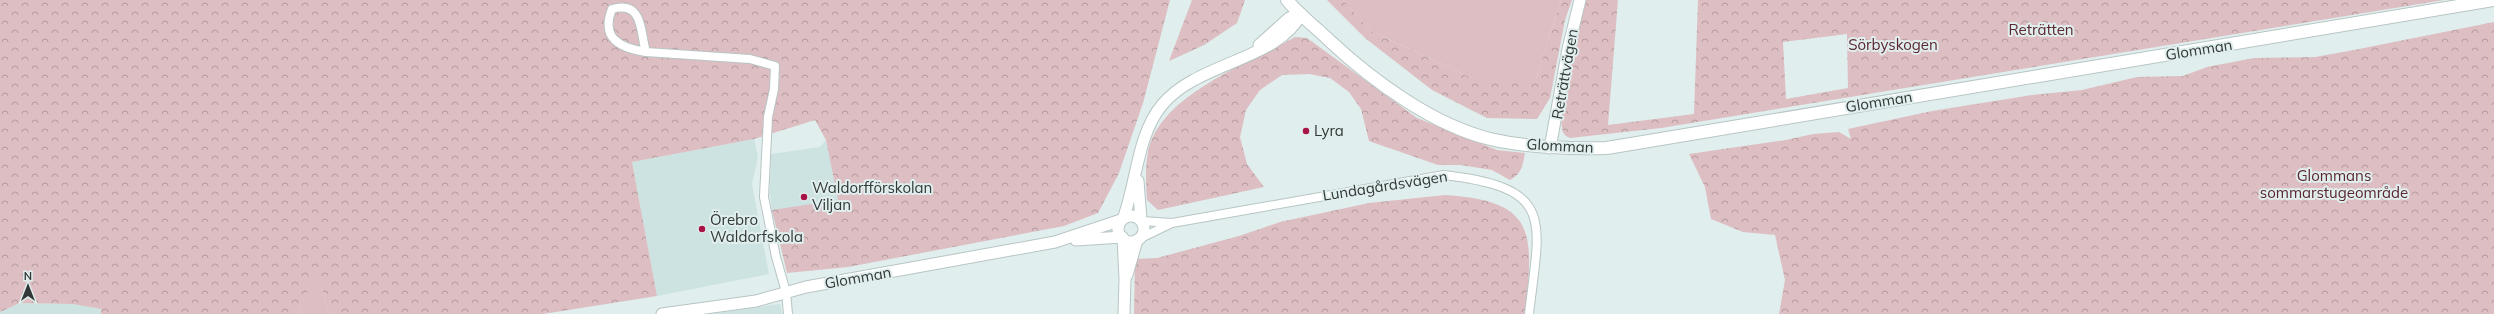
<svg xmlns="http://www.w3.org/2000/svg" width="2494" height="314" font-family="Mulish,sans-serif">
	<style>
		.built { fill: #cce3e1 }
		.green { fill: #ddbec2 }
		.forest { fill: url(#forest-crowns); fill-rule: evenodd }
		.lines { fill: none; stroke-linecap: round; stroke-linejoin: round }
		.minor-casing { stroke: #b7c5c4; stroke-width: 10 }
		.tertiary-casing { stroke: #b7c5c4; stroke-width: 13 }
		.secondary-casing { stroke: #b7c5c4; stroke-width: 14 }
		.minor { stroke: #fff; stroke-width: 8 }
		.tertiary { stroke: #fff; stroke-width: 11 }
		.secondary { stroke: #fff; stroke-width: 12 }
		.poi-dot { fill: #a81346; stroke: #e0eeed; stroke-width: 1.5 }
		.labels { text-anchor: middle; stroke-width: 4; stroke-linejoin: round; paint-order: stroke }
		.park-label { font-size: 15px; fill: #5b2731; stroke: #e0eeed }
		.street-label { font-size: 15px; fill: #323737; stroke: #e0eeed }
		.poi-label { font-size: 15px; fill: #323737; stroke: #e0eeed; text-anchor: start }
	</style>
	<defs>
		<pattern id="forest-crowns" width="20" height="18" patternUnits="userSpaceOnUse"><rect width="20" height="18" fill="#ddbec2"/><path d="M2 6a3 3 0 1 1 6 0M12 15a3 3 0 1 1 6 0" fill="none" stroke="#b49b9e"/></pattern>
	</defs>
	<rect width="100%" height="100%" fill="#e0eeed"/>
	<!-- built -->
	<g class="built">
		<polygon points="754,139 758,157 752,184 769,274 657,296 632,162"/>
		<polygon points="826,140 842,221 784,259 772,210 770,193 771,154 820,147"/>
		<polygon points="20,303 73,304 101,309 101,314 0,314 0,312"/>
		<polygon points="780,304 782,314 710,314"/>
	</g>
	<!-- green -->
	<g class="green">
		<polygon points="1343,0 1561,0 1536,79 1474,79 1371,31"/>
		<polygon points="317,271 329,314 297,314"/>
	</g>
	<!-- forest -->
	<g class="forest">
		<polygon points="0,0 1170,0 1143,103 1119,173 1098,213 1064,226 848,267 787,273 772,210 838,200 826,140 815,120 754,139 632,162 657,296 543,314 329,314 317,272 297,314 101,314 101,309 73,304 20,303 0,312"/>
		<polygon points="1192,0 1245,0 1237,23 1204,45 1169,61"/>
		<polygon points="1327,0 1343,0 1371,31 1474,79 1536,79 1561,0 1572,0 1565,20 1550,98 1537,119 1487,118 1432,90 1365,38"/>
		<path d="M1585,0h33l-10,125 86,-11 4,-114h746l-783,128 -91,10c-3,-1 -6,-3 -7,-6 -8,-21 15,-108 22,-132zM1847,34l1,54 -62,11 -3,-57z"/>
		<polygon points="2494,22 2494,314 1779,314 1785,280 1775,235 1743,232 1711,219 1705,187 1689,154 1786,140 1813,134 1839,132 1851,139 1848,129 1932,111 2032,95 2082,90 2137,77 2183,76 2207,67 2254,58 2315,57 2354,50"/>
		<path d="M1295,37l12,1 110,80 80,32 28,3c-2,11 -3,21 -15,27l-18,-10 -31,-5h-23l-69,-24 -8,-32 -12,-17 -19,-14 -21,-4 -27,1 -22,15 -14,20 -6,27 7,27 17,23 -106,23 -11,-10c-1,-16 -2,-33 1,-48 11,-57 102,-89 147,-115z"/>
		<path d="M1445,195c94,6 87,39 81,119h-392l1,-55 22,-1 82,-22 41,-14 89,-19z"/>
	</g>
	<g class="lines">
		<!-- minor casing -->
		<g class="minor-casing">
			<g id="minor">
				<path d="M646,52c-25,-4 -46,-13 -34,-43 32,-9 28,24 34,43l104,7 25,7 -1,23 -6,28 -4,80 12,60 10,35 2,22"/>
				<path d="M1142,221l30,2 272,-48c112,13 96,44 85,139"/>
				<polyline points="1141,238 1172,223"/>
			</g>
		</g>
		<!-- tertiary casing -->
		<g class="tertiary-casing">
			<g id="tertiary">
				<polyline points="1259,45 1289,18 1301,14"/>
				<polyline points="1550,148 1568,49 1580,0"/>
				<polyline points="1138,181 1141,220"/>
				<circle cx="1131" cy="229" r="13"/>
				<path d="M1123,219c14,-37 14,-84 39,-114 35,-43 117,-45 139,-91"/>
				<polyline points="1123,238 1125,279 1124,314"/>
				<polyline points="1076,240 1122,237"/>
				<polyline points="1127,275 1137,240"/>
				<polyline points="662,314 756,301 806,287 1055,242 1121,220"/>
			</g>
		</g>
		<!-- secondary casing -->
		<g class="secondary-casing">
			<path id="secondary" d="M1287,0c12,15 30,28 44,42 42,39 102,83 159,97 39,9 77,10 117,9l887,-148"/>
		</g>
		<!-- minor -->
		<use href="#minor" class="minor"/>
		<!-- tertiary -->
		<use href="#tertiary" class="tertiary"/>
		<!-- secondary -->
		<use href="#secondary" class="secondary"/>
	</g>
	<!-- markers -->
	<g class="poi-dot">
		<circle cx="1306" cy="131" r="4"/>
		<circle cx="804" cy="197" r="4"/>
		<circle cx="702" cy="229" r="4"/>
	</g>
	<g class="labels">
		<!-- park labels -->
		<g class="park-label">
			<text x="2041" y="35">Reträtten</text>
			<text x="1893" y="50">Sörbyskogen</text>
			<text x="2334" y="181">Glommans<tspan x="2334" dy="17">sommarstugeområde</tspan></text>
		</g>
		<!-- street labels -->
		<g class="street-label">
			<text transform="translate(2199 50) rotate(-9)" y="5">Glomman</text>
			<text transform="translate(1565 74) rotate(-80)" y="5">Reträttvägen</text>
			<text transform="translate(1879 102) rotate(-9)" y="5">Glomman</text>
			<text transform="translate(1560 146) rotate(3)" y="5">Glomman</text>
			<text transform="translate(1385 186) rotate(-9)" y="5">Lundagårdsvägen</text>
			<text transform="translate(858 278) rotate(-10)" y="5">Glomman</text>
		</g>
		<!-- poi labels -->
		<g class="poi-label">
			<text x="1314" y="136">Lyra</text>
			<text x="812" y="193">Waldorfförskolan<tspan x="812" dy="17">Viljan</tspan></text>
			<text x="710" y="225">Örebro<tspan x="710" dy="17">Waldorfskola</tspan></text>
		</g>
	</g>
	<!-- north arrow -->
	<g transform="translate(28 286)" stroke="#e0eeed" stroke-width="3" paint-order="stroke">
	<path d="M0-3L7 15L0 10L-7 15Z" fill="#323737"/>
	<text y="-6" font-size="11" font-weight="bold" text-anchor="middle" fill="#323737">N</text>
	</g>
</svg>
